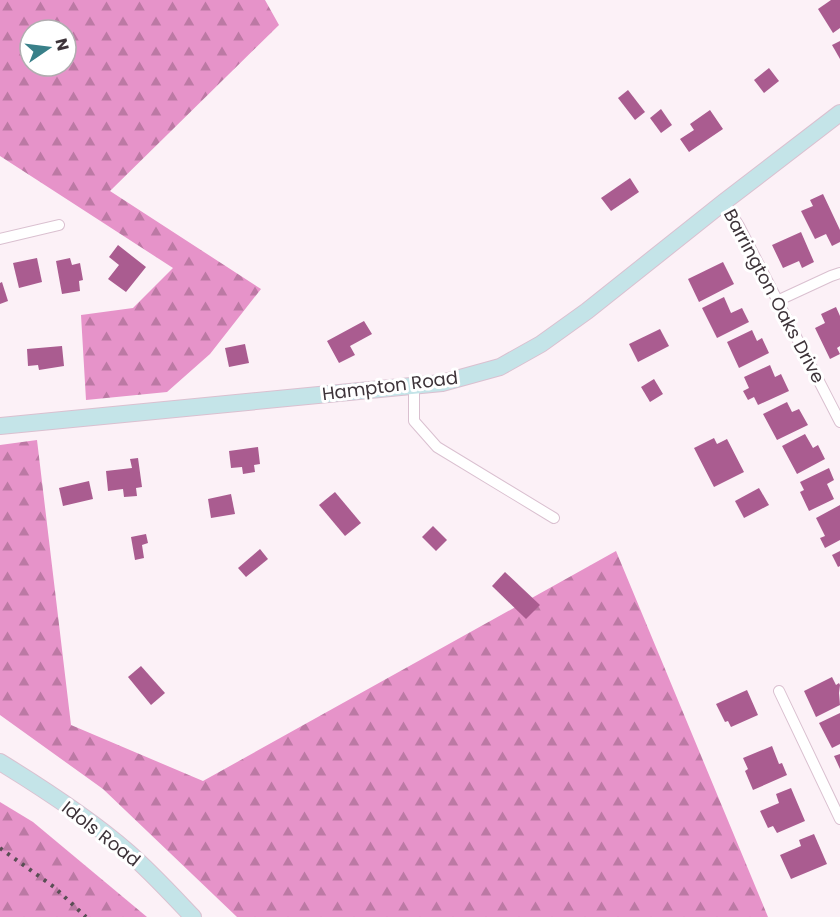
<svg xmlns="http://www.w3.org/2000/svg" width="840" height="917" font-family="Poppins,sans-serif">
	<style>
		.forest { fill: url(#forest-firs); fill-rule: evenodd }
		.building { fill: #aa5c90 }
		.lines { fill: none; stroke-linecap: round; stroke-linejoin: round }
		.street-casing { stroke: #dac0d0; stroke-width: 12 }
		.secondary-casing { stroke: #dac0d0; stroke-width: 18 }
		.street { stroke: #fff; stroke-width: 10 }
		.secondary { stroke: #c4e4e8; stroke-width: 16 }
		.rail { stroke: #584e54; stroke-width: 4; stroke-dasharray: 3 6; stroke-linecap: butt }
		.labels { text-anchor: middle; stroke-width: 6; stroke-linejoin: round; paint-order: stroke }
		.street-label { font-size: 18px; fill: #3d3339; stroke: #fff }
	</style>
	<defs>
		<pattern id="forest-firs" width="22" height="20" patternUnits="userSpaceOnUse" patternTransform="scale(1.5)"><rect width="22" height="20" fill="#e693c9"/><path d="M5 1l3.5 6h-7zM16 11l3.5 6h-7z" fill="#bc79a4"/></pattern>
	</defs>
	<rect width="100%" height="100%" fill="#fcf1f7"/>
	<!-- forest -->
	<g class="forest">
		<path d="M0,0h265l14,25 -169,166 151,98 -51,65 -43,38 -81,8 -5,-85 52,-7 40,-40 -173,-112zM30,30h36v36h-36z"/>
		<polygon points="37,440 71,725 203,781 616,551 768,917 237,917 103,789 0,715 0,445"/>
		<polygon points="0,802 33,822 147,917 0,917"/>
	</g>
	<!-- building -->
	<g class="building">
		<polygon points="831,0 840,0 840,28 833,33 818,9"/>
		<polygon points="840,41 840,59 832,45"/>
		<polygon points="769,68 779,81 764,93 754,80"/>
		<polygon points="628,90 645,112 635,120 618,98"/>
		<polygon points="661,109 672,125 661,133 650,118"/>
		<polygon points="710,110 723,129 689,152 680,139 694,130 690,124"/>
		<polygon points="630,178 639,192 611,211 601,198"/>
		<polygon points="823,194 840,230 840,242 832,246 826,234 815,239 801,211 813,206 810,200"/>
		<polygon points="801,232 814,262 802,268 799,261 783,268 772,245"/>
		<polygon points="118,245 146,267 126,292 108,279 119,265 109,257"/>
		<polygon points="37,258 42,282 19,288 13,263"/>
		<polygon points="70,258 72,265 80,263 83,280 79,281 80,291 62,294 56,261"/>
		<polygon points="723,262 734,284 699,302 688,279"/>
		<polygon points="2,282 8,301 0,304 0,283"/>
		<polygon points="724,297 731,313 742,308 749,322 717,338 702,308"/>
		<polygon points="836,307 840,316 840,346 837,348 840,354 830,359 815,328 825,323 821,314"/>
		<polygon points="364,321 372,334 350,346 355,355 339,363 327,341"/>
		<polygon points="660,329 669,346 638,362 629,344"/>
		<polygon points="752,330 757,341 762,338 769,353 739,368 727,342"/>
		<polygon points="245,344 249,363 229,367 225,348"/>
		<polygon points="62,346 64,366 39,370 38,365 28,366 27,349"/>
		<polygon points="770,365 775,377 781,374 789,391 758,405 754,397 748,400 743,391 749,388 744,377"/>
		<polygon points="654,379 663,394 650,402 641,387"/>
		<polygon points="787,402 792,412 799,409 808,425 777,440 763,414"/>
		<polygon points="805,434 813,448 818,445 825,459 797,474 782,446"/>
		<polygon points="714,438 717,444 727,439 744,472 714,487 694,448"/>
		<polygon points="258,447 260,464 254,465 255,472 243,474 242,467 231,468 229,451"/>
		<polygon points="138,458 142,487 136,488 137,496 124,497 123,489 108,491 106,471 132,468 130,459"/>
		<polygon points="829,468 834,480 827,484 834,499 809,511 800,492 804,490 800,482"/>
		<polygon points="89,481 93,499 63,506 59,488"/>
		<polygon points="759,488 769,505 744,518 735,501"/>
		<polygon points="335,492 361,523 345,536 319,505"/>
		<polygon points="231,494 235,514 211,518 208,499"/>
		<polygon points="840,505 840,540 825,548 820,538 825,536 816,518"/>
		<polygon points="433,526 447,540 436,551 422,537"/>
		<polygon points="146,534 148,543 142,545 144,558 135,560 131,537"/>
		<polygon points="260,549 268,559 246,577 238,568"/>
		<polygon points="840,551 840,566 838,567 832,555"/>
		<polygon points="505,572 540,605 526,619 492,586"/>
		<polygon points="141,666 165,693 151,705 128,677"/>
		<polygon points="832,677 836,685 839,683 840,685 839,693 840,705 816,717 804,691"/>
		<polygon points="747,690 758,715 731,727 728,721 725,722 716,704"/>
		<polygon points="840,713 840,744 832,748 819,723"/>
		<polygon points="772,746 779,764 782,763 787,775 753,790 745,771 748,769 743,758"/>
		<polygon points="840,754 840,769 834,756"/>
		<polygon points="791,788 805,821 777,833 773,826 768,828 760,811 779,803 776,794"/>
		<polygon points="814,834 827,864 791,879 780,855 801,846 799,840"/>
	</g>
	<g class="lines">
		<!-- street casing -->
		<g class="street-casing">
			<g id="street">
				<polyline points="724,202 739,226 840,422"/>
				<polyline points="0,239 59,225"/>
				<polyline points="777,301 831,276 840,273"/>
				<polyline points="414,386 414,421 437,447 554,518"/>
				<polyline points="779,691 840,819"/>
			</g>
		</g>
		<!-- secondary casing -->
		<g class="secondary-casing">
			<g id="secondary">
				<polyline points="0,426 442,383 500,367 541,344 587,311 724,202 840,113"/>
				<path d="M0,762c44,27 89,56 128,90 23,20 44,43 65,65"/>
			</g>
		</g>
		<!-- street -->
		<use href="#street" class="street"/>
		<!-- secondary -->
		<use href="#secondary" class="secondary"/>
		<!-- rail -->
		<polyline class="rail" points="0,848 54,887 86,917"/>
	</g>
	<g class="labels">
		<!-- street labels -->
		<g class="street-label">
			<text transform="translate(774 296) rotate(62)" y="6">Barrington Oaks Drive</text>
			<text transform="translate(390 386) rotate(-7)" y="6">Hampton Road</text>
			<text transform="translate(101 834) rotate(38)" y="6">Idols Road</text>
		</g>
	</g>
	<!-- north arrow -->
	<g transform="translate(48 48) rotate(76)"><circle r="28" fill="#ffffff" stroke="#b1adb0" stroke-width="1.5"/>
	<path d="M0-4.5L10 22L0 15L-10 22Z" fill="#398089"/>
	<text y="-9" font-size="16" font-weight="bold" text-anchor="middle" fill="#3d3339">N</text>
	</g>
</svg>
